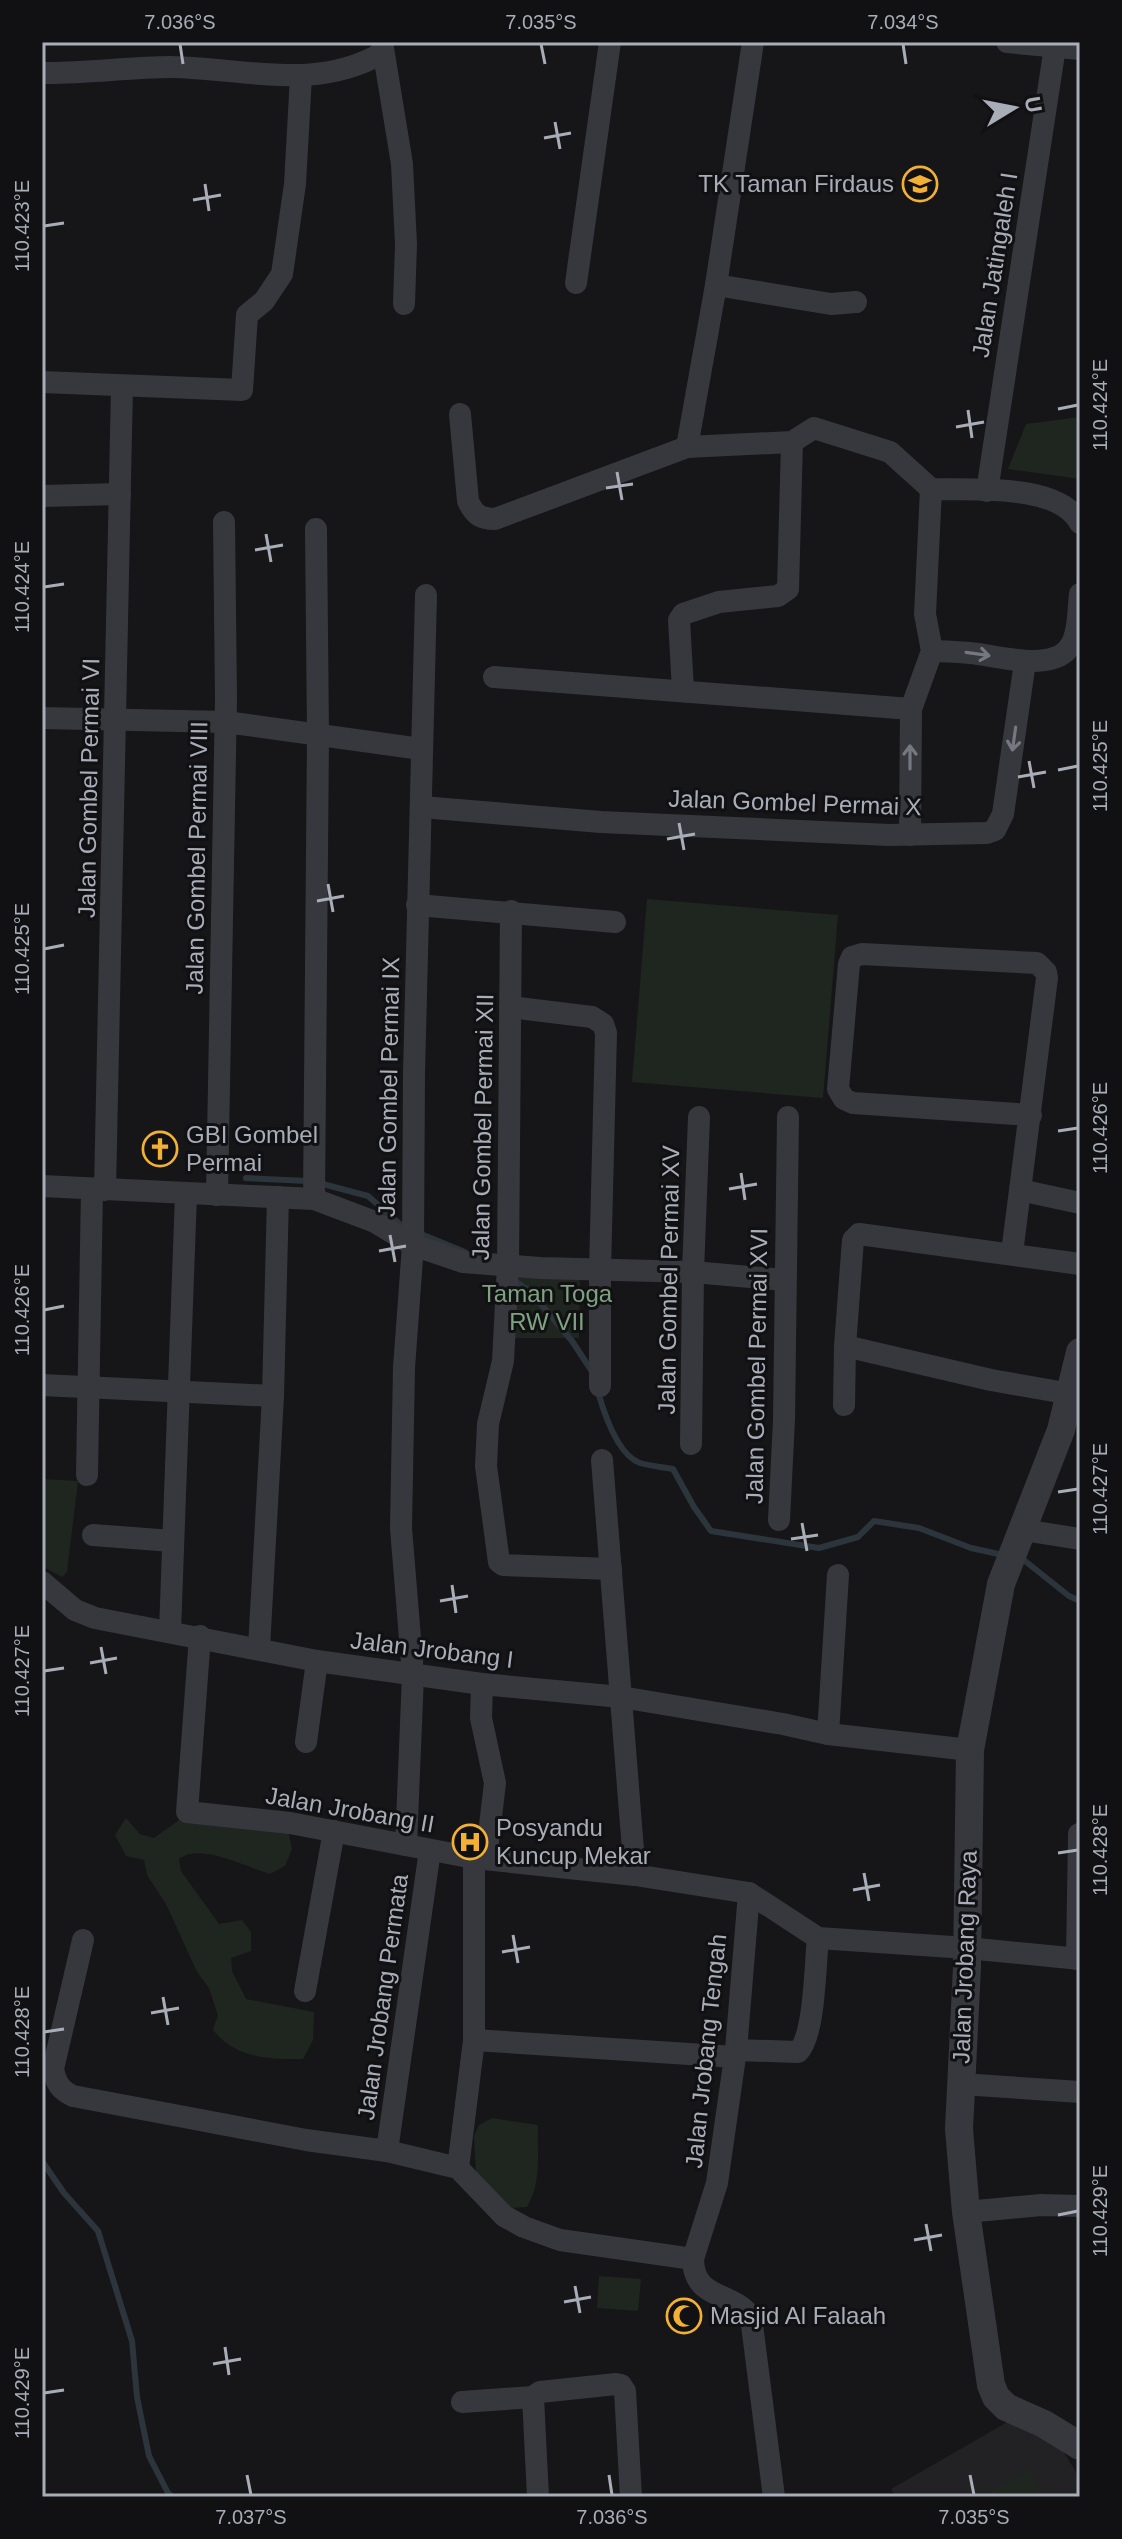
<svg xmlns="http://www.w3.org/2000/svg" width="1122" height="2539" font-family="Helvetica,sans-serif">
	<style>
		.built { fill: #222225 }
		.green { fill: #1e261f }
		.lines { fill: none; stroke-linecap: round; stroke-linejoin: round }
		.stream { stroke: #2c353c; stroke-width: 6 }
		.minor { stroke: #37383d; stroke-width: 22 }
		.tertiary { stroke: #37383d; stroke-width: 28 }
		.oneway { stroke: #757881 }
		.ticks { fill: none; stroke: #a8adb8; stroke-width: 3 }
		.labels { text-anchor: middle; stroke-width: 6; stroke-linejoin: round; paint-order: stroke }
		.poi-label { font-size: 24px; fill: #a8adb8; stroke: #111113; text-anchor: start }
		.street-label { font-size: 24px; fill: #a8adb8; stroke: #111113 }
		.park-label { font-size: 24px; fill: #7fa381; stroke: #111113 }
		.neatline { fill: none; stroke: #a8adb8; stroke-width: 3 }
		.ticks-label { font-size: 20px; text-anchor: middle; fill: #a8adb8 }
	</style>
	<rect width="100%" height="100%" fill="#161618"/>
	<!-- built -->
	<polygon class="built" points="1033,2415 1065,2454 1080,2479 1080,2491 1071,2497 896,2497 891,2489 1016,2417"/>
	<!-- green -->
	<g class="green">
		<polygon points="1080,417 1080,479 1008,469 1026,424"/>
		<polygon points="647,899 838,915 823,1098 632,1082"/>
		<polygon points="515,1277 580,1278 579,1338 515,1338"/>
		<polygon points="42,1479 78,1481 67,1572 62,1577 42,1566"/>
		<path d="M126,1818l14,16 14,4 28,-20 106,12 4,19 -7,17 -15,8c-24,-7 -70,-32 -91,-15l2,12 38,53 23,-4 9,12v19l-20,7 1,13 14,28 68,13 -1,28 -10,19c-34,0 -67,0 -90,-29l5,-15 -9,-27 -12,-16 -31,-68 -19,-29 -3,-15 -18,-4 -11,-21z"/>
		<path d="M492,2118l46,7c-1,29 4,56 -11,82l-18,1 -33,-35 -2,-37 5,-11z"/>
		<polygon points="599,2276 641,2279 638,2311 597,2308"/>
		<polygon points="1029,2470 1043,2497 981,2497"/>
	</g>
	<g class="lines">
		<!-- stream -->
		<g class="stream">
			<polyline points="246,1178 308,1181"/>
			<polyline points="319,1183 368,1196 402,1226"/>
			<polyline points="416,1232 465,1252"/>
			<polyline points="513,1280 530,1291 572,1341 591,1370"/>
			<path d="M598,1392c6,21 20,63 42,71 10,3 22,4 33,6l21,38 17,24 108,17 39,-11 16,-16 45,7 52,20 32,7"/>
			<polyline points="1017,1559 1025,1561 1069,1596 1080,1601"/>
			<polyline points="42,2161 64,2193 98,2231 132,2341 137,2397 149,2456 168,2493 173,2497"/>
		</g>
		<!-- minor -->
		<g class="minor">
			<polyline points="382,42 402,164 406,244 404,304"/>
			<polyline points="1007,42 1080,49"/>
			<path d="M42,73c43,1 86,-6 129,-6 73,1 144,25 211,-14"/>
			<polyline points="576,283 610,42"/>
			<polyline points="716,285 831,304 856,302"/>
			<polyline points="42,382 242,390 247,315 264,301 282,274 295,184 301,76"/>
			<path d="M460,414l8,87c6,13 12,18 27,18l192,-72 105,-5 22,-14 76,24 41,37c41,2 127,-7 149,34"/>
			<polyline points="687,447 716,285 753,42"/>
			<polyline points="987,491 1055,47"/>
			<polyline points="42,496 120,494"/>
			<path d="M932,651c12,0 25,1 38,2 25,2 79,19 98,-4 11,-12 10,-39 12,-55"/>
			<polyline points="494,677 911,709"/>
			<polyline points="683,690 679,620 683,614 719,602 778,596 788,589 792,442"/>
			<polyline points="42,718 226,722 421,749"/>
			<polyline points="422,807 601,822 889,835 987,833 995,830 1003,814 1025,662"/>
			<polyline points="910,835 911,709 932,651 925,614 931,489"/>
			<polyline points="417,905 615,922"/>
			<polyline points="511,911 508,1266 503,1361 488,1424 486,1466 499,1562 503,1565 611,1569"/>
			<polyline points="510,1007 592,1017 603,1024 606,1033 600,1270 600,1386"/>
			<polyline points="42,1186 314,1199 375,1222 413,1245 463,1262 540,1268 693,1272 785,1280"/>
			<polyline points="105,1190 122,386"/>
			<polyline points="1020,1190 1080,1203"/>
			<polyline points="217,1195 226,698 224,522"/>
			<polyline points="314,1199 318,736 316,529"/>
			<polyline points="1012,1253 1047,978 1046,972 1037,963 862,954 852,957 849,964 838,1089 844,1099 853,1103 1031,1115"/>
			<polyline points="42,1385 273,1396"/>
			<polyline points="1071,1394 991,1380 845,1346 853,1240 859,1234 1080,1264"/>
			<polyline points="844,1405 845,1346"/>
			<polyline points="691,1444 693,1272 699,1117"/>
			<polyline points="602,1460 635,1875"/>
			<polyline points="87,1475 92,1189"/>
			<polyline points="779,1520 784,1420 788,1117"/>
			<polyline points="1023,1530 1080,1539"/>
			<polyline points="93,1535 172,1541"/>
			<polyline points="42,1582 75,1610 95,1618 317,1661 482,1684 621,1697 783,1724 828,1734 970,1750"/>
			<polyline points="170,1631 186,1194"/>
			<polyline points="200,1636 187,1812 290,1823 474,1858 635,1875 749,1893 818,1938 967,1948 1080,1959"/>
			<polyline points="259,1648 273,1396 278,1197"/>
			<polyline points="482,1684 481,1718 495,1783 486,1859"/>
			<polyline points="828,1734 838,1575"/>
			<polyline points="306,1742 317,1661"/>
			<polyline points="406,1845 413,1675 401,1528 404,1368 413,1245 414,1074 426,595"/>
			<polyline points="430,1850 387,2151 458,2168 504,2216 524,2227 560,2240 693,2259"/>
			<path d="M749,1893l-13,157 -19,133 -24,76c1,42 39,31 58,58l23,180"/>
			<path d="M83,1940l-30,129c3,14 7,21 20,27l233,44 81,11"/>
			<polyline points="1077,1959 1079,1834"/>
			<polyline points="305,1991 334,1831"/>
			<polyline points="474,2040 735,2057"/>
			<path d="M736,2050l62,2c17,-16 17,-88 20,-114"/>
			<polyline points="961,2084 1080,2092"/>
			<polyline points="458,2168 474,2040 474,1858"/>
			<polyline points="966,2212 1041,2205 1080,2206"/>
			<polyline points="462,2402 533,2397"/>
			<polyline points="538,2497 533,2397 540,2392 616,2384 621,2385 625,2391 631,2497"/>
		</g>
		<!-- tertiary -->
		<polyline class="tertiary" points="1080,1352 1061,1430 1001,1584 970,1750 967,1967 959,2129 966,2212 991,2385 996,2397 1006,2407 1044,2424 1080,2446"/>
	</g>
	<!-- one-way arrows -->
	<defs><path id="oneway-shaft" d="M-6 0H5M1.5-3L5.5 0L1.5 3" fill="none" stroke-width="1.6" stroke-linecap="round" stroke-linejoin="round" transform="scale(2)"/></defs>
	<g class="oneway">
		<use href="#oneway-shaft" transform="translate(978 654) rotate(8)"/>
		<use href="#oneway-shaft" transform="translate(1014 739) rotate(98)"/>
		<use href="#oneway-shaft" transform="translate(910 757) rotate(-90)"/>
	</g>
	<!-- ticks -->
	<path class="ticks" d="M180,44l3,20M541,44l4,20M903,44l3,20M555,122l5,27M544,138l27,-5M205,184l4,27M193,200l28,-5M44,226l20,-3M1058,409l20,-4M968,410l4,28M956,427l28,-5M617,472l5,28M606,488l27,-4M266,534l5,28M255,550l28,-5M44,587l20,-3M1029,761l5,27M1058,770l20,-4M1018,777l28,-5M679,823l5,27M667,839l28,-5M328,884l5,28M317,901l27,-5M44,949l20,-4M1058,1131l20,-3M741,1173l4,27M729,1189l28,-5M390,1235l5,27M379,1251l27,-5M44,1310l20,-4M1058,1492l20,-3M802,1523l5,28M791,1539l27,-4M452,1585l4,28M440,1601l28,-5M101,1647l5,27M90,1663l27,-5M44,1671l20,-3M1058,1853l20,-3M864,1873l5,28M853,1890l27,-5M513,1935l5,28M502,1952l28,-5M163,1997l5,28M151,2013l28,-5M44,2032l20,-3M1058,2215l20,-4M926,2224l5,27M914,2240l28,-5M575,2286l5,27M564,2302l27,-5M225,2347l4,28M213,2364l28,-5M44,2393l20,-3M247,2475l4,20M609,2475l3,20M970,2475l4,20"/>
	<!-- icons -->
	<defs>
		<g id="school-ring" transform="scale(1.8)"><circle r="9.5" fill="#111113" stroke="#f2b134" stroke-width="1.5"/><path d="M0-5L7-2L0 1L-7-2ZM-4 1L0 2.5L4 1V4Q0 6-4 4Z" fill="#f2b134"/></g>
		<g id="church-ring" transform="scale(1.8)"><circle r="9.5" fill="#111113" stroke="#f2b134" stroke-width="1.5"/><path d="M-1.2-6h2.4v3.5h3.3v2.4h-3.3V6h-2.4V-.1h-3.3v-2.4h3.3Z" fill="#f2b134"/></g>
		<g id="hospital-ring" transform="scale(1.8)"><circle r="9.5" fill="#111113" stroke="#f2b134" stroke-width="1.5"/><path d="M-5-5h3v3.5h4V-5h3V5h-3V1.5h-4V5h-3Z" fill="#f2b134"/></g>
		<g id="mosque-ring" transform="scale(1.8)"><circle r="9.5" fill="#111113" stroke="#f2b134" stroke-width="1.5"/><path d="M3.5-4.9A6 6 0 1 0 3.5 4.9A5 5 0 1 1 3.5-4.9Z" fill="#f2b134"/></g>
	</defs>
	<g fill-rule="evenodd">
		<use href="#school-ring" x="920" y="184"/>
		<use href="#church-ring" x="160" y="1149"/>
		<use href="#hospital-ring" x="470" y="1842"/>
		<use href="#mosque-ring" x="684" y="2316"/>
	</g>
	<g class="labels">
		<!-- poi labels -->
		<g class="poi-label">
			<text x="894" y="192" text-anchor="end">TK Taman Firdaus</text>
			<text x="186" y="1143">GBI Gombel<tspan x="186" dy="28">Permai</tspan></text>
			<text x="496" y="1836">Posyandu<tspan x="496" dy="28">Kuncup Mekar</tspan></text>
			<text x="710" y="2324">Masjid Al Falaah</text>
		</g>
		<!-- street labels -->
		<g class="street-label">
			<text transform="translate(995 265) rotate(-81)" y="8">Jalan Jatingaleh I</text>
			<text transform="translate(89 788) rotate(-89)" y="8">Jalan Gombel Permai VI</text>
			<text transform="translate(795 803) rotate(2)" y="8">Jalan Gombel Permai X</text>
			<text transform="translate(197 858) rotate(-89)" y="8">Jalan Gombel Permai VIII</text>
			<text transform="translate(389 1087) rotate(-89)" y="8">Jalan Gombel Permai IX</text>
			<text transform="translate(483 1127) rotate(-89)" y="8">Jalan Gombel Permai XII</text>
			<text transform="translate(669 1280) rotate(-89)" y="8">Jalan Gombel Permai XV</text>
			<text transform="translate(757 1366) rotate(-89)" y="8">Jalan Gombel Permai XVI</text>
			<text transform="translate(432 1650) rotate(7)" y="8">Jalan Jrobang I</text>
			<text transform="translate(350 1810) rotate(10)" y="8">Jalan Jrobang II</text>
			<text transform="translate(965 1957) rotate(-88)" y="8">Jalan Jrobang Raya</text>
			<text transform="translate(383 1997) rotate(-82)" y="8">Jalan Jrobang Permata</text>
			<text transform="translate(706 2051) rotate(-84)" y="8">Jalan Jrobang Tengah</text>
		</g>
		<!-- park labels -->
		<g class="park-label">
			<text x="547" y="1302">Taman Toga<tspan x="547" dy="28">RW VII</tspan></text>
		</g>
	</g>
	<!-- border -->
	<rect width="1122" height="2539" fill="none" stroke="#111113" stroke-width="88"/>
	<!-- north arrow -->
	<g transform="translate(1014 108) rotate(80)" stroke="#111113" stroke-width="6" paint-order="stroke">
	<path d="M0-6L14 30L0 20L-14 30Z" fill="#a8adb8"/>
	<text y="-12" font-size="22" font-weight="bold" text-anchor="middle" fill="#a8adb8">U</text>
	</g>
	<rect x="44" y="44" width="1034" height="2451" class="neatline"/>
	<g class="ticks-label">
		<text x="180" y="29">7.036°S</text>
		<text x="541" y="29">7.035°S</text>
		<text x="903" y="29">7.034°S</text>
		<text transform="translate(22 226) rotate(-90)" y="7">110.423°E</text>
		<text transform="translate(1100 405) rotate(-90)" y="7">110.424°E</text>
		<text transform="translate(22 587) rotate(-90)" y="7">110.424°E</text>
		<text transform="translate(1100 766) rotate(-90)" y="7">110.425°E</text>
		<text transform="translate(22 949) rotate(-90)" y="7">110.425°E</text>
		<text transform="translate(1100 1128) rotate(-90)" y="7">110.426°E</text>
		<text transform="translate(22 1310) rotate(-90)" y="7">110.426°E</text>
		<text transform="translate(1100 1489) rotate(-90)" y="7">110.427°E</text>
		<text transform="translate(22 1671) rotate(-90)" y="7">110.427°E</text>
		<text transform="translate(1100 1850) rotate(-90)" y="7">110.428°E</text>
		<text transform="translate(22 2032) rotate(-90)" y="7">110.428°E</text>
		<text transform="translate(1100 2211) rotate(-90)" y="7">110.429°E</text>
		<text transform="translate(22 2393) rotate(-90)" y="7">110.429°E</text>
		<text x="251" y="2524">7.037°S</text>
		<text x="612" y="2524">7.036°S</text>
		<text x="974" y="2524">7.035°S</text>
	</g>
</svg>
